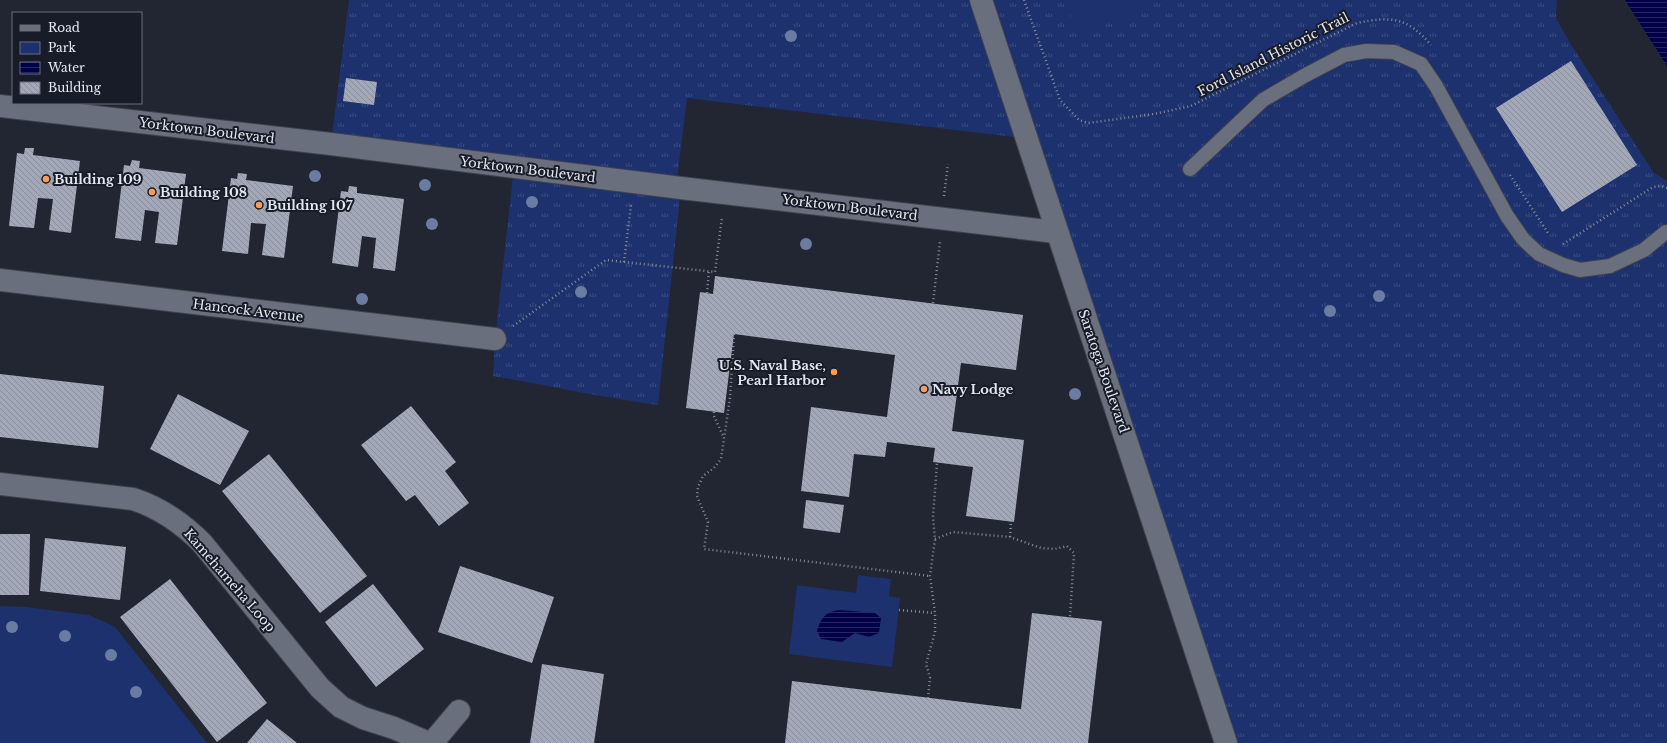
<svg xmlns="http://www.w3.org/2000/svg" width="1667" height="743" font-family="'Libre Baskerville',serif">
	<style>
		.grass { fill: url(#grass-tufts) }
		.green { fill: #1d316e }
		.water { fill: url(#water-rules) }
		.building { fill: url(#building-back-hatch) }
		.lines { fill: none; stroke-linecap: round; stroke-linejoin: round }
		.service-casing { stroke: #3e434c; stroke-width: 16 }
		.minor-casing { stroke: #3e434c; stroke-width: 24 }
		.path { stroke: #878c95; stroke-width: 2.5; stroke-dasharray: 1 3; stroke-linecap: butt }
		.service { stroke: #696f7d; stroke-width: 14 }
		.minor { stroke: #696f7d; stroke-width: 22 }
		.tree { fill: #6b7ca3 }
		.poi-dot { fill: #fc9d53; stroke: #171c28; stroke-width: 1.5 }
		.labels { text-anchor: middle; stroke-width: 4; stroke-linejoin: round; paint-order: stroke }
		.street-label { font-size: 13px; fill: #e3e7ef; stroke: #171c28 }
		.poi-label { font-size: 13px; font-weight: bold; fill: #e3e7ef; stroke: #171c28; text-anchor: start }
	</style>
	<defs>
		<pattern id="grass-tufts" width="24" height="20" patternUnits="userSpaceOnUse"><rect width="24" height="20" fill="#1d316e"/><path d="M3 7l-1-3M5 7V3M7 7l1-3M15 17l-1-3M17 17v-4M19 17l1-3" fill="none" stroke="#3e4f83"/></pattern>
		<pattern id="water-rules" width="6" height="5" patternUnits="userSpaceOnUse"><rect width="6" height="5" fill="#020147"/><path d="M0 2.5h6" fill="none" stroke="#272662"/></pattern>
		<pattern id="building-back-hatch" width="6" height="6" patternUnits="userSpaceOnUse"><rect width="6" height="6" fill="#a2a8b8"/><path d="M-1 5l2 2M0 0l6 6M5-1l2 2" fill="none" stroke="#8a8f9c"/></pattern>
	</defs>
	<rect width="100%" height="100%" fill="#212632"/>
	<!-- grass -->
	<path class="grass" d="M349,0h1208l-1,18 14,25 84,130 13,8v562h-441l-201,-611 -11,5 -327,-39 -11,89 5,1 -23,217c-56,-7 -110,-20 -165,-29l2,-37 19,-172 -183,-23z"/>
	<!-- green -->
	<g class="green">
		<polygon points="1064,0 1163,0 1079,36"/>
		<polygon points="858,575 891,579 889,596 900,598 892,667 789,654 797,585 856,593"/>
		<polygon points="0,606 26,607 89,615 115,627 207,743 0,743"/>
	</g>
	<!-- water -->
	<g class="water">
		<polygon points="1625,0 1667,0 1667,66 1628,5"/>
		<path d="M839,610l36,3 6,5 -2,15 -10,4 -14,-4 -13,9 -21,-3 -4,-8c4,-13 8,-19 22,-21z"/>
	</g>
	<!-- building -->
	<g class="building">
		<polygon points="1571,61 1637,165 1562,212 1496,108"/>
		<polygon points="346,78 377,82 374,105 343,101"/>
		<polygon points="25,148 34,148 33,155 80,161 71,233 49,230 53,199 38,198 34,228 9,226 17,153 24,154"/>
		<polygon points="132,160 140,161 139,168 186,174 177,245 155,243 159,212 145,210 141,241 115,238 124,165 130,166"/>
		<polygon points="238,173 247,174 246,180 293,186 284,258 262,255 266,224 251,223 248,254 222,251 231,178 237,179"/>
		<polygon points="349,186 357,187 357,193 404,199 395,271 373,268 376,238 362,236 358,267 332,263 341,191 348,192"/>
		<polygon points="715,276 1023,315 1016,370 961,363 952,431 1024,440 1014,522 966,516 973,467 933,462 935,448 887,442 885,457 854,454 849,497 801,491 811,407 887,417 895,355 734,334 724,413 686,408 700,292 713,294"/>
		<polygon points="0,374 104,386 98,448 0,437"/>
		<polygon points="178,394 249,431 220,485 150,449"/>
		<polygon points="411,406 456,462 445,471 469,503 439,526 415,495 406,501 361,445"/>
		<polygon points="269,454 367,576 320,613 222,491"/>
		<polygon points="806,500 844,505 840,533 803,528"/>
		<polygon points="0,534 30,534 29,595 0,595"/>
		<polygon points="45,538 126,547 120,600 40,591"/>
		<polygon points="460,566 554,597 532,663 438,632"/>
		<polygon points="170,579 267,703 217,742 120,617"/>
		<polygon points="373,584 424,649 376,687 325,622"/>
		<polygon points="1032,613 1102,621 1088,743 785,743 792,681 1021,709"/>
		<polygon points="542,664 604,674 594,743 530,743"/>
		<polygon points="267,719 297,743 247,743"/>
	</g>
	<g class="lines">
		<!-- service casing -->
		<g class="service-casing">
			<polyline id="service" points="1190,169 1263,100 1304,76 1344,55 1366,51 1394,52 1421,64 1436,86 1507,216 1523,239 1539,254 1563,265 1580,270 1610,266 1644,250 1666,232"/>
		</g>
		<!-- minor casing -->
		<g class="minor-casing">
			<g id="minor">
				<polyline points="981,0 1226,743"/>
				<polyline points="0,106 331,144 681,188 1056,232"/>
				<polyline points="0,280 495,339"/>
				<path d="M0,484l133,15c28,9 49,24 69,44l118,145 21,19 22,11 31,10 35,15"/>
				<polyline points="432,743 459,711"/>
			</g>
		</g>
		<!-- path -->
		<g class="path">
			<path d="M1024,0l36,100 19,20 9,3 66,-9 37,-8 166,-83c34,-7 50,-6 74,22"/>
			<polyline points="1510,175 1548,233"/>
			<polyline points="944,196 948,164"/>
			<polyline points="1563,244 1653,187 1661,186 1667,188"/>
			<polyline points="624,262 631,205"/>
			<polyline points="707,293 709,271"/>
			<polyline points="933,303 940,242"/>
			<polyline points="513,326 606,260 715,272 722,217"/>
			<polyline points="734,334 730,398 721,459 714,468 703,476 698,487 697,496 708,522 704,549 930,576"/>
			<polyline points="714,412 714,416 724,438"/>
			<polyline points="1010,537 1011,522"/>
			<polyline points="935,539 953,532 1010,537 1041,548 1055,549 1067,546 1074,553 1070,617"/>
			<polyline points="899,610 935,613"/>
			<polyline points="928,698 930,678 926,664 935,632 935,613 930,576 935,539 933,517 937,463"/>
		</g>
		<!-- service -->
		<use href="#service" class="service"/>
		<!-- minor -->
		<use href="#minor" class="minor"/>
	</g>
	<!-- trees -->
	<g class="tree">
		<circle cx="791" cy="36" r="6"/>
		<circle cx="315" cy="176" r="6"/>
		<circle cx="425" cy="185" r="6"/>
		<circle cx="532" cy="202" r="6"/>
		<circle cx="432" cy="224" r="6"/>
		<circle cx="806" cy="244" r="6"/>
		<circle cx="581" cy="292" r="6"/>
		<circle cx="1379" cy="296" r="6"/>
		<circle cx="362" cy="299" r="6"/>
		<circle cx="1330" cy="311" r="6"/>
		<circle cx="1075" cy="394" r="6"/>
		<circle cx="12" cy="627" r="6"/>
		<circle cx="65" cy="636" r="6"/>
		<circle cx="111" cy="655" r="6"/>
		<circle cx="136" cy="692" r="6"/>
	</g>
	<!-- markers -->
	<g class="poi-dot">
		<circle cx="46" cy="179" r="4"/>
		<circle cx="152" cy="192" r="4"/>
		<circle cx="259" cy="205" r="4"/>
		<circle cx="834" cy="372" r="4"/>
		<circle cx="924" cy="389" r="4"/>
	</g>
	<g class="labels">
		<!-- street labels -->
		<g class="street-label">
			<text transform="translate(1273 54) rotate(-27)" y="5">Ford Island Historic Trail</text>
			<text transform="translate(207 130) rotate(7)" y="5">Yorktown Boulevard</text>
			<text transform="translate(528 169) rotate(7)" y="5">Yorktown Boulevard</text>
			<text transform="translate(850 207) rotate(7)" y="5">Yorktown Boulevard</text>
			<text transform="translate(248 310) rotate(7)" y="5">Hancock Avenue</text>
			<text transform="translate(1104 371) rotate(71)" y="5">Saratoga Boulevard</text>
			<text transform="translate(230 580) rotate(49)" y="5">Kamehameha Loop</text>
		</g>
		<!-- poi labels -->
		<g class="poi-label">
			<text x="54" y="184">Building 109</text>
			<text x="160" y="197">Building 108</text>
			<text x="267" y="210">Building 107</text>
			<text x="826" y="370" text-anchor="end">U.S. Naval Base,<tspan x="826" dy="15">Pearl Harbor</tspan></text>
			<text x="932" y="394">Navy Lodge</text>
		</g>
	</g>
	<!-- legend -->
	<rect x="12" y="12" width="130" height="92" fill="#171c28" stroke="#696d78"/>
	<rect x="20" y="25" width="20" height="6" fill="#696f7d" stroke="#696d78"/>
	<text x="48" y="32" font-size="12" fill="#e3e7ef">Road</text>
	<rect x="20" y="42" width="20" height="12" fill="#1d316e" stroke="#696d78"/>
	<text x="48" y="52" font-size="12" fill="#e3e7ef">Park</text>
	<rect x="20" y="62" width="20" height="12" fill="url(#water-rules)" stroke="#696d78"/>
	<text x="48" y="72" font-size="12" fill="#e3e7ef">Water</text>
	<rect x="20" y="82" width="20" height="12" fill="url(#building-back-hatch)" stroke="#696d78"/>
	<text x="48" y="92" font-size="12" fill="#e3e7ef">Building</text>
</svg>
